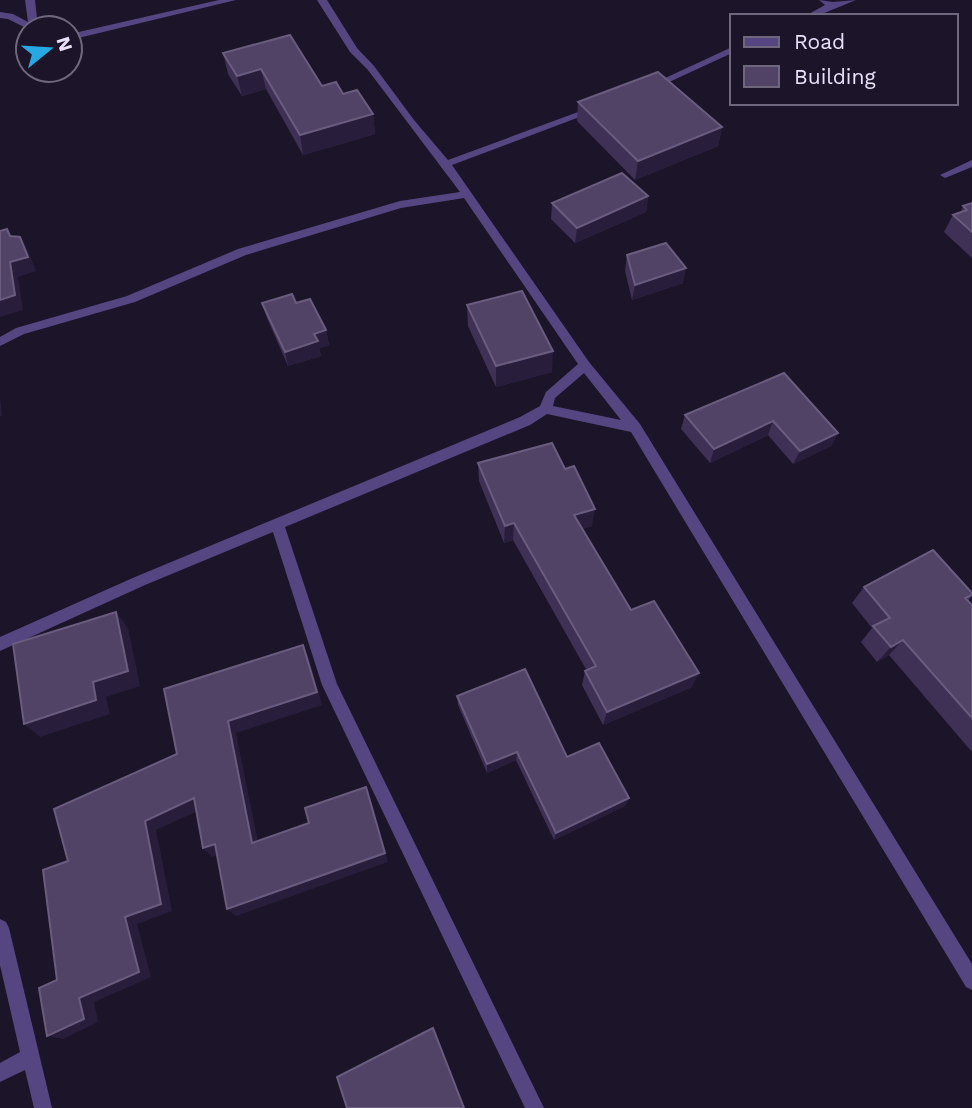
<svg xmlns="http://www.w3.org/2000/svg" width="972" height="1108" font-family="'Work Sans',sans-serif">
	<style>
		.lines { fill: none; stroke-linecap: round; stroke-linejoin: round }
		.minor { fill: #554682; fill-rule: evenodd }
		.wall { fill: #3f3055 }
		.shaded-wall { fill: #291d3c }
		.building { fill: #514366; stroke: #695c7e; stroke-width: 2 }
	</style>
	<rect width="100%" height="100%" fill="#1c1529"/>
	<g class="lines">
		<!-- minor -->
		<g class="minor">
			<polygon points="25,0 35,0 38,28 28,29 8,19 0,18 0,12 13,14 28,22"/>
			<polygon points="219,0 236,0 70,40 70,34"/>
			<path d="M317,0h10l30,48 17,18 40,54 34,40 141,-52 9,2 -146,55 137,197 51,62 332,540v26l-6,-3 -335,-555 -84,-18 -17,11 -245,102 52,157 207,424h-19l-203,-423 -49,-153 -128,53 -145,66v-14l135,-60 385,-160 20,-11 6,-14 32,-28 -114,-166 -63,10 -155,47 -111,47 -111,32 -24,12v-9l16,-9 111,-32 111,-47 162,-48 60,-9 -92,-122 -18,-18zM584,373l37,47 -68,-14 2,-8z"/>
			<polygon points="819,0 833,2 856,0 817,16 805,16 825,5"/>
			<polygon points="732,47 732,53 654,89 646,87"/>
			<polygon points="972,160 972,167 945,178 940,175"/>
			<polygon points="0,919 6,922 9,928 52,1108 34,1108 25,1070 0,1082 0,1063 20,1052 0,965"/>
		</g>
	</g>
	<!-- wall -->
	<g class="wall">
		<polygon points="223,53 322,86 343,94 373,114 375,134 303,155 266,89 242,96 228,74"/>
		<polygon points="578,102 722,127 718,146 635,180 577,121"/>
		<polygon points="648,196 646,212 575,243 551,219 552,203"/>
		<polygon points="972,203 972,258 944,232 953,215 961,212 963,206"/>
		<polygon points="627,255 683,283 632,300 625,271"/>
		<polygon points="262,303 296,303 326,330 329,345 319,348 321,356 288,366 267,318"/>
		<polygon points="467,305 552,372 496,387 468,326"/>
		<polygon points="784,373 838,433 831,446 793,464 768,435 710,463 681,429 685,415"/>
		<polygon points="478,463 592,526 582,529 631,610 692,687 603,725 582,685 585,671 587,671 513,540 504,543 479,481"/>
		<polygon points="864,587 972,596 968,601 972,605 972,752 889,655 877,662 861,642 872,628 852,603"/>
		<polygon points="457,696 567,757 629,798 625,806 554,840 516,760 487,773 458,705"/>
	</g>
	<!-- shaded-wall -->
	<g class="shaded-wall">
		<polygon points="261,69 266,89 242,96 237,76"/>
		<polygon points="373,114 375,134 303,155 300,135"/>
		<polygon points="722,127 718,146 635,180 638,161"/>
		<polygon points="648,196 646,212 575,243 577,228"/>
		<polygon points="20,237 28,251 36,271 18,277 23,310 0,317 0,300 10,262"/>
		<polygon points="686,268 683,283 632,300 635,285"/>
		<polygon points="326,330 329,345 319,348 321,356 288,366 285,352 314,334"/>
		<polygon points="553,351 552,372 496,387 496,366"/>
		<polygon points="0,396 2,416 0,416"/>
		<polygon points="773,421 768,435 710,463 714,449"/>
		<polygon points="838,433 831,446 793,464 800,451"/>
		<polygon points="595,509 592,526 571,532 574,515"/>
		<polygon points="514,523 513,540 504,543 505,526"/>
		<polygon points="116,612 128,628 140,686 106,697 110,714 40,737 24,724 93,682"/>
		<polygon points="903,640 889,655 877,662 891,647"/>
		<polygon points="303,645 309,658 322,705 236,733 260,852 252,843 228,721"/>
		<polygon points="699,673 692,687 603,725 607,712"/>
		<polygon points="517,752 516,760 487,773 487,764"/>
		<polygon points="366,787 388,862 236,916 227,909"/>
		<polygon points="194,798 204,808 156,830 172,911 137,924 151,977 94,1002 98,1022 63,1039 47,1036 79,998 125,917 145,821"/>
		<polygon points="629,798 625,806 554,840 556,833"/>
		<polygon points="215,844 224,853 212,857 203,848"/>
		<polygon points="433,1028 435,1031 465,1108 464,1108"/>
	</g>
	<!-- building -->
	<g class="building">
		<polygon points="290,35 322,86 336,82 343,94 357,90 373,114 300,135 261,69 237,76 223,53"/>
		<polygon points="658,72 722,127 638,161 578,102"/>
		<polygon points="622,173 648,196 577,228 552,203"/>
		<polygon points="972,203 972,232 953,215 967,210 963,206"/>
		<polygon points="7,229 10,236 20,237 28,257 10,262 15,295 0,300 0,231"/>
		<polygon points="666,243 686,268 635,285 627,255"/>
		<polygon points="522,291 553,351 496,366 467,305"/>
		<polygon points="292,294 296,303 310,299 326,330 314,334 318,341 285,352 262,303"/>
		<polygon points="784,373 838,433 800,451 773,421 714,449 685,415"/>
		<polygon points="552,443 565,469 574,466 595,509 574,515 631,610 654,601 699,673 607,712 585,671 596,666 514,523 505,526 478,463"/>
		<polygon points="933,550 972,593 972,595 965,598 972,605 972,718 903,640 891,647 873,626 890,618 864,587"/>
		<polygon points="116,612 128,671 93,682 96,700 24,724 13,644"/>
		<polygon points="303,645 317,692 228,721 252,843 309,823 305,808 366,787 385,853 227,909 215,844 203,848 194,798 145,821 161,904 125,917 139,972 79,998 84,1019 47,1036 39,988 57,980 43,870 68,861 54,809 177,754 164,689"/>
		<polygon points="525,669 567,757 599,743 629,798 556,833 517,752 487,764 457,696"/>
		<polygon points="433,1028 464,1108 347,1108 337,1077"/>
	</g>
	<!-- legend -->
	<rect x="730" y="14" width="228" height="91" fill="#1c1529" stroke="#6e677d" stroke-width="2"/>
	<rect x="744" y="37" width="35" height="10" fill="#554682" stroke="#6e677d" stroke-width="2"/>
	<text x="794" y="49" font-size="21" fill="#e9e1fb">Road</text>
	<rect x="744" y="66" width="35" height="21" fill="#514366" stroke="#6e677d" stroke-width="2"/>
	<text x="794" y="84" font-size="21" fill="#e9e1fb">Building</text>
	<!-- north arrow -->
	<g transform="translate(49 49) rotate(72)"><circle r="33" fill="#1c1529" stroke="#6e677d" stroke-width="2"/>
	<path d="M0-5L12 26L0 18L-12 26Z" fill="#26a9e2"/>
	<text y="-10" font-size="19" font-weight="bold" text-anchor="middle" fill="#e9e1fb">N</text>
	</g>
</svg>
